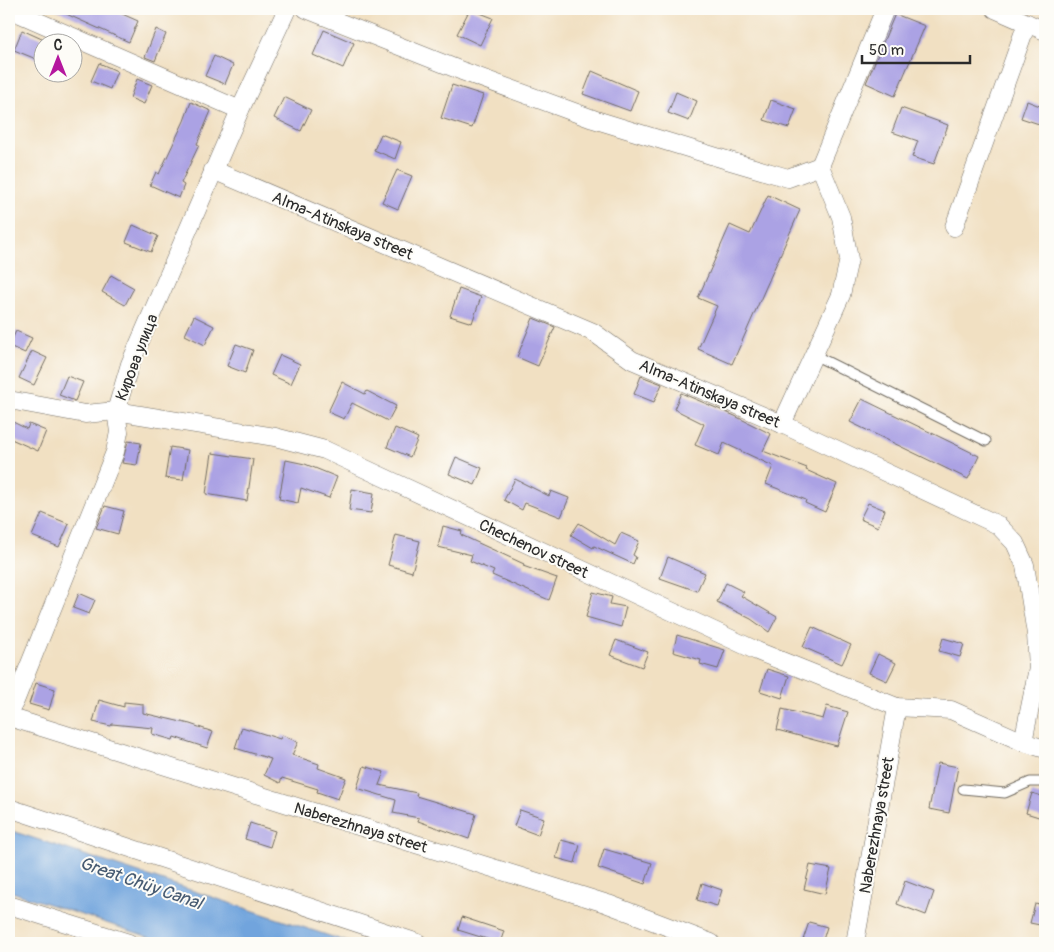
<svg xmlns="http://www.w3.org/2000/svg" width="1054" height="952" font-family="Pangolin,sans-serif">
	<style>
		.water { fill: #71a4dd; stroke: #4e6884 }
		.building { fill: #aba2e4 }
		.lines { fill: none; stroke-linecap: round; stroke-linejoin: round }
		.service-casing { stroke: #706a60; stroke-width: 11 }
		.minor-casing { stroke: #706a60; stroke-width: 19 }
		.service { stroke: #fff; stroke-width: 9 }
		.minor { stroke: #fff; stroke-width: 18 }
		.labels { text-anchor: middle; stroke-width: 4; stroke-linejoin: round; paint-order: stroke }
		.street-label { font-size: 16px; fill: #2b2b2b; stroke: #fdfcf7 }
		.water-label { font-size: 18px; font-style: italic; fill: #475b72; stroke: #fdfcf7 }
	</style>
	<rect width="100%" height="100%" fill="#fdfcf7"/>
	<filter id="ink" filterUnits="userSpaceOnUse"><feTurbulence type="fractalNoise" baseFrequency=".02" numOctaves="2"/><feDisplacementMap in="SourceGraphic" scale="10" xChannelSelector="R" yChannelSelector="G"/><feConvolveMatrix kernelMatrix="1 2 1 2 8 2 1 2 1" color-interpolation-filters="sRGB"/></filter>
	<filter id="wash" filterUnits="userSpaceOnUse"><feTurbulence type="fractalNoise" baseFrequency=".0096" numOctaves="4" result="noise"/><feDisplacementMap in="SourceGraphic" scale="20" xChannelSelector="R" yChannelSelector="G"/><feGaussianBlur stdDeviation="1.12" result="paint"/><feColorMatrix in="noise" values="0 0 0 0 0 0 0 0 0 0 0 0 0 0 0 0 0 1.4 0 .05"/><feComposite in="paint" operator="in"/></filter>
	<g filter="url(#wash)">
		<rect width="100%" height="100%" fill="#f1e0c2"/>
		<!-- water -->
		<polygon class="water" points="9,830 351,943 167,943 9,891"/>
		<g id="blocks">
			<!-- building -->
			<g class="building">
				<polygon points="55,9 111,9 138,21 129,42"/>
				<polygon points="470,9 493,18 480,45 457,34"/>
				<polygon points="895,14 925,26 895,96 866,83"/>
				<polygon points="156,29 166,34 155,61 145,57"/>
				<polygon points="22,30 44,40 36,59 14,50"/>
				<polygon points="324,30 354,43 343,68 313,55"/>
				<polygon points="214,56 233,65 225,84 205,76"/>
				<polygon points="99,63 117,71 110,89 91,81"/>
				<polygon points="592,71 638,91 630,111 583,94"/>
				<polygon points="137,79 152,85 144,104 130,98"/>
				<polygon points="452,85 483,95 472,128 441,118"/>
				<polygon points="676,92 697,101 689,121 668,113"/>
				<polygon points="284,97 311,110 301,131 274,118"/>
				<polygon points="771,100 796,109 789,128 764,120"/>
				<polygon points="1027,101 1045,108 1042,125 1021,118"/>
				<polygon points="191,102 211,111 197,144 199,145 181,183 184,185 179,198 150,185 156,172 159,174 184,121"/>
				<polygon points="901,108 948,125 934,164 912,157 918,141 892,132"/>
				<polygon points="381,134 401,142 395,159 374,150"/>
				<polygon points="397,170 412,176 398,209 382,202"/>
				<polygon points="768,195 800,210 732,364 698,349 717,306 698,298 730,225 750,234"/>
				<polygon points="133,225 158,236 151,252 126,242"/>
				<polygon points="111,275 134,288 125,305 102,292"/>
				<polygon points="459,289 481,297 472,323 450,316"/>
				<polygon points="194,316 214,326 205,345 185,335"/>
				<polygon points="533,318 555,327 538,366 517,357"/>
				<polygon points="16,331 32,338 25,353 9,346"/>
				<polygon points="236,344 253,350 245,373 227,366"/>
				<polygon points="32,351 47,358 34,385 19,378"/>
				<polygon points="280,355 300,364 291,384 271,375"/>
				<polygon points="67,376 83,382 75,401 59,395"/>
				<polygon points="641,376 662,384 654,402 634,394"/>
				<polygon points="342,382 365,394 367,391 396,406 388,421 352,403 344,419 328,412"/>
				<polygon points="681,393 735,416 771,434 763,451 807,468 806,470 837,484 825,512 805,503 806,500 766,484 773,466 724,443 719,455 695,445 704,424 674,409"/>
				<polygon points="862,399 979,456 968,479 850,422"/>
				<polygon points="9,420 27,429 29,424 46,431 38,451 9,438"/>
				<polygon points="395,428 418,438 410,457 387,447"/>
				<polygon points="128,441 141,443 137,465 122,463"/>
				<polygon points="170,447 188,450 183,480 165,478"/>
				<polygon points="212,453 253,459 247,501 206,494"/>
				<polygon points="456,457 482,468 475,485 449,474"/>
				<polygon points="286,460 305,464 337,477 329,498 301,488 298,503 279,499"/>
				<polygon points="515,479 549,496 551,491 569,498 561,517 525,503 522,510 504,500"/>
				<polygon points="352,489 374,493 371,513 349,510"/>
				<polygon points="868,503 885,510 878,527 860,519"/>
				<polygon points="105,506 124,511 118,534 96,528"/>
				<polygon points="42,513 69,524 59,547 32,536"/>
				<polygon points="579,523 615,545 621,533 639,541 633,555 636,557 633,564 594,546 593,548 571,535"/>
				<polygon points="443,526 462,531 461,535 524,564 523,566 557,578 549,600 492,575 494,571 470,561 472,555 438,547"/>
				<polygon points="396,535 420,541 412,572 388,565"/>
				<polygon points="668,557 705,573 697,591 660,578"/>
				<polygon points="726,583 744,592 741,596 777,617 769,632 751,619 717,602"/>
				<polygon points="593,592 612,597 610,604 626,607 621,627 586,617"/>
				<polygon points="79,593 95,600 89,614 73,608"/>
				<polygon points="812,627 851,645 842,664 803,647"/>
				<polygon points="677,635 725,650 718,669 700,664 701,660 673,652"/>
				<polygon points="943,638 964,644 960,657 939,651"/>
				<polygon points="616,640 648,652 642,667 610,655"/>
				<polygon points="878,654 896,663 887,681 869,673"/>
				<polygon points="767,669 789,676 782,698 760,691"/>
				<polygon points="36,683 55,689 49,710 29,704"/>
				<polygon points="99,700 124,707 124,702 143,704 143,713 190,724 213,732 207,748 174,737 173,740 152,734 153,728 112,724 111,726 93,722"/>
				<polygon points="827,706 848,712 837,746 777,730 782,709 823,719"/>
				<polygon points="242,727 280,739 282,735 298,742 292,755 319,764 318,768 346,778 338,799 317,792 318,789 282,778 280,783 264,775 271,759 235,748"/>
				<polygon points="938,763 958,767 949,813 929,809"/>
				<polygon points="364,766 384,772 379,785 417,793 416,796 476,814 469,839 418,821 419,818 393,813 396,800 357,788"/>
				<polygon points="1032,793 1045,797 1045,819 1026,813"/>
				<polygon points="520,810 544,818 538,835 514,826"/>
				<polygon points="250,823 275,831 270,847 245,839"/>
				<polygon points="561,840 580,845 575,863 556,858"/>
				<polygon points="604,849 652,863 645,884 598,868"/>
				<polygon points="810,865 831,869 825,894 804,889"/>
				<polygon points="905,881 934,892 926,915 897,904"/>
				<polygon points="702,883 722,890 717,906 697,900"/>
				<polygon points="1035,904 1045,906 1045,926 1030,923"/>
				<polygon points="462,917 504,931 500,943 458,930"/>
				<polygon points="809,922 827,927 822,943 802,943"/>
			</g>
		</g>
	</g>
	<g filter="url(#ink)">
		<use href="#blocks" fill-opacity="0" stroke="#706a60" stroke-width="1"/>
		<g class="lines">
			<!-- service casing -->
			<g class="service-casing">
				<g id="service">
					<polyline points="814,355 986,441"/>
					<polyline points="963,789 1005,793 1030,782 1045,782"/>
				</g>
			</g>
			<!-- minor casing -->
			<g class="minor-casing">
				<g id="minor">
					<polyline points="9,9 240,110"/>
					<polyline points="306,9 462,71 593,119 730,161 788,178 820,166"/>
					<polyline points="995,9 1045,31"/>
					<polyline points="213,170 593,332 632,360 782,424 998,525 1015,543 1025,565 1036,634 1038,668 1023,742"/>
					<polyline points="954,227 1027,23"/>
					<polyline points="9,400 85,414 116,411 275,437 325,450 757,651 897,707 951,710 1023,742 1045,749"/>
					<polyline points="782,424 841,295 849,259 841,217 820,166 885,9"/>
					<polyline points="9,712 15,701 115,452 119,432 116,411 130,364 240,110 287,9"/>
					<polyline points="9,717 608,904 711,943"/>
					<polyline points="9,808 418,943"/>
					<polyline points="9,905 129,943"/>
					<polyline points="855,943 897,707"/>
				</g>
			</g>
			<!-- service -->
			<use href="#service" class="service"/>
			<!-- minor -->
			<use href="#minor" class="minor"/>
		</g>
	</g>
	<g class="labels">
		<!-- street labels -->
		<g class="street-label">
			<text transform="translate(343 225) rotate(23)" y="6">Alma-Atinskaya street</text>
			<text transform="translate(136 357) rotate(-69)" y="6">Кирова улица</text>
			<text transform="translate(710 393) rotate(23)" y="6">Alma-Atinskaya street</text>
			<text transform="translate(534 548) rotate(25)" y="6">Chechenov street</text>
			<text transform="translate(876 825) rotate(-80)" y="6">Naberezhnaya street</text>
			<text transform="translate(361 827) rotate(17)" y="6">Naberezhnaya street</text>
		</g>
		<!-- water labels -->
		<g class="water-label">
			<text transform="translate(141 883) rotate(19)" y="6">Great Chüy Canal</text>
		</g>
	</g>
	<!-- margin -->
	<rect width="1054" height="952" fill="none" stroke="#fdfcf7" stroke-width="30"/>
	<!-- north arrow -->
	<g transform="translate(58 58)"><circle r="24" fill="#fdfcf7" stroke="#a9a8a5"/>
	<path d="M0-4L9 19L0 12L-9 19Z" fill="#b5179e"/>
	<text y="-8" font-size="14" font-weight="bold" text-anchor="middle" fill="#2b2b2b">С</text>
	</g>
	<!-- scale -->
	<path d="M862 55v8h108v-8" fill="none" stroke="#2b2b2b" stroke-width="2.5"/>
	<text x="869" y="55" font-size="15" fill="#2b2b2b" stroke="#fdfcf7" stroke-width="4" paint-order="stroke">50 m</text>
</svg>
